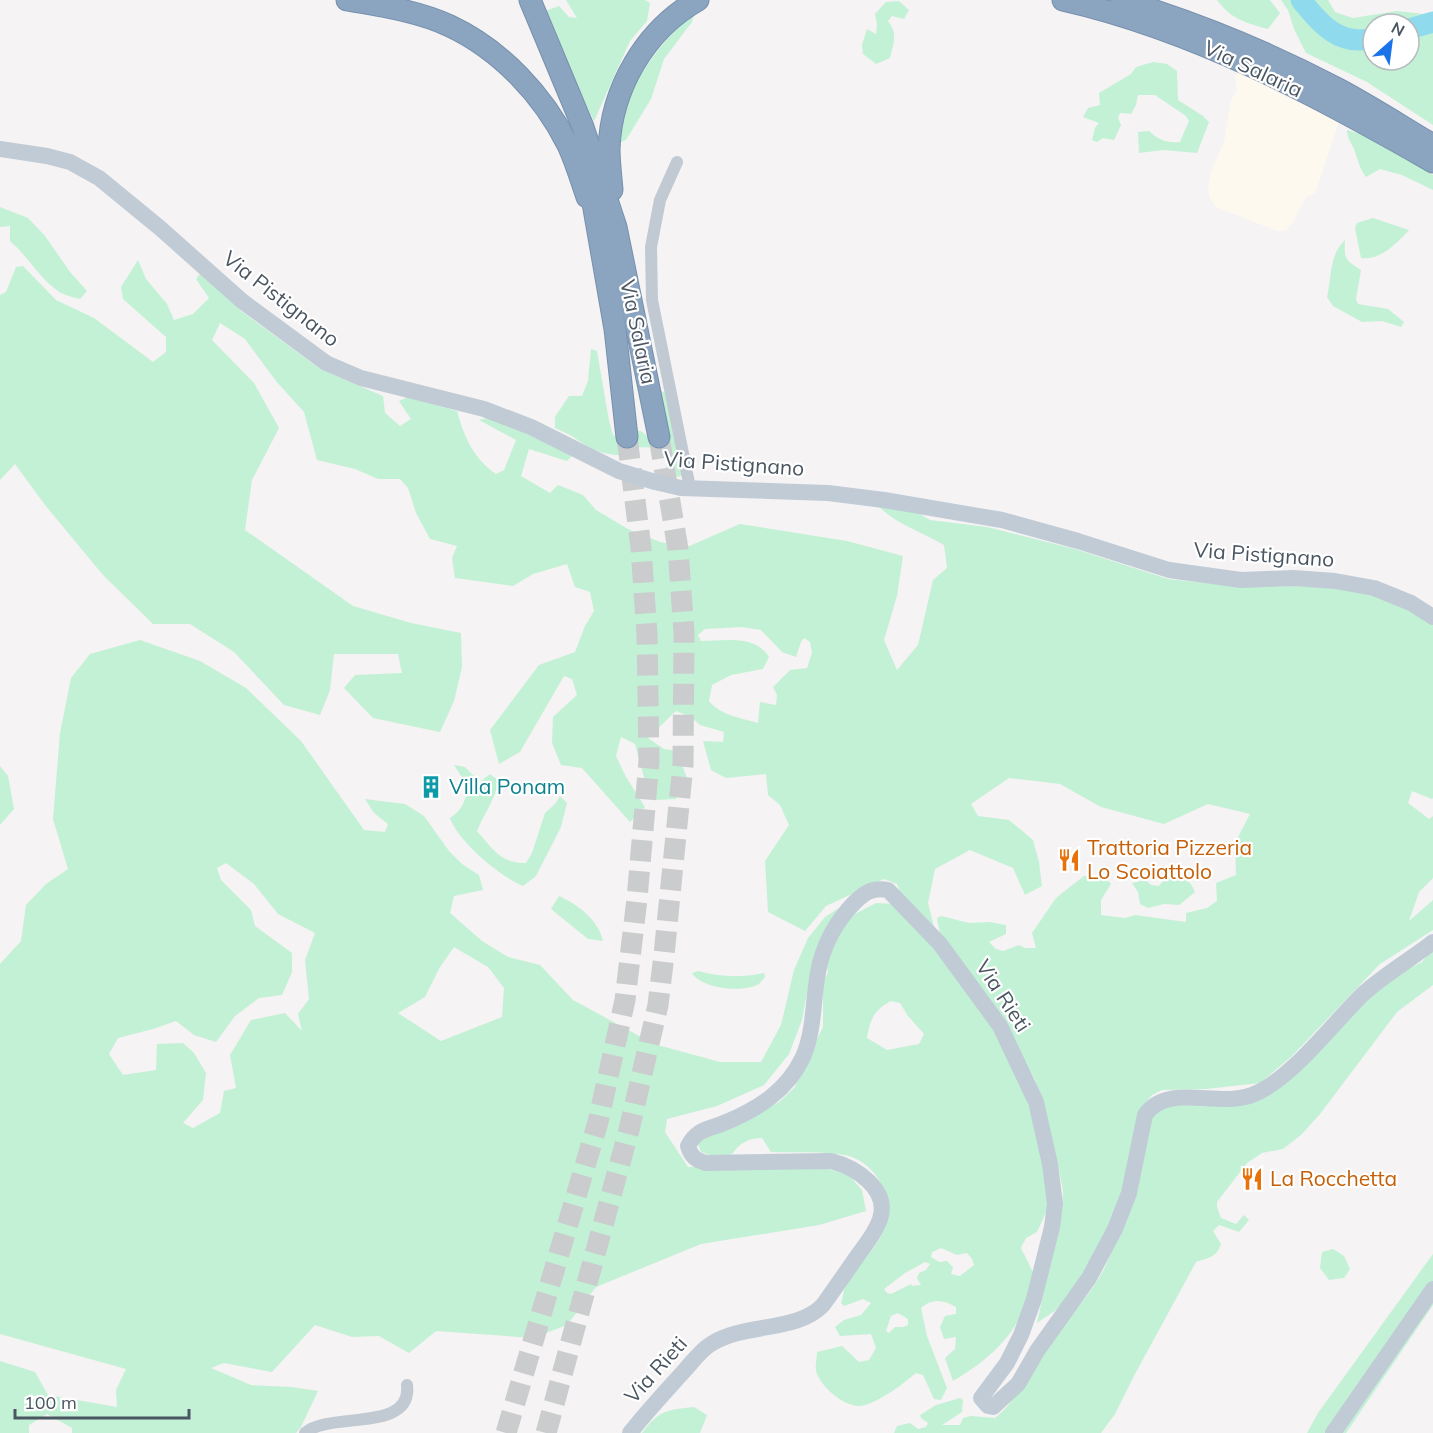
<svg xmlns="http://www.w3.org/2000/svg" width="1433" height="1433" font-family="Mulish,sans-serif">
	<style>
		.commercial { fill: #fdf9ef }
		.green { fill: #c3f1d5; fill-rule: evenodd }
		.lines { fill: none; stroke-linecap: round; stroke-linejoin: round }
		.river { stroke: #90daee; stroke-width: 21 }
		.highway-tunnel { stroke: #caccce; stroke-width: 21; stroke-dasharray: 21 10; stroke-linecap: butt }
		.highway-casing { stroke: #7690ad; stroke-width: 23 }
		.street { stroke: #c1cad2; stroke-width: 12 }
		.secondary { stroke: #c1cbd6; stroke-width: 16 }
		.highway { stroke: #8ba5c1; stroke-width: 21 }
		.labels { text-anchor: middle; stroke-width: 4.5; stroke-linejoin: round; paint-order: stroke }
		.street-label { font-size: 21px; fill: #4a5661; stroke: #fff }
		.culture-label { font-size: 21px; fill: #0d838f; stroke: #fff; text-anchor: start }
		.food-label { font-size: 21px; fill: #c56008; stroke: #fff; text-anchor: start }
	</style>
	<rect width="100%" height="100%" fill="#f5f3f3"/>
	<!-- commercial -->
	<polygon class="commercial" points="1239,69 1265,86 1311,108 1340,119 1315,193 1306,197 1292,224 1286,230 1277,231 1216,207 1210,198 1208,187 1211,172 1224,142 1231,100 1237,90 1235,77"/>
	<!-- green -->
	<g class="green">
		<polygon points="566,0 645,0 650,3 647,21 630,41 594,121 560,50 545,11 559,6 569,17 577,18"/>
		<path d="M1217,0h53l10,13 -12,16c-22,-6 -37,-10 -51,-29z"/>
		<path d="M1281,0h47l7,12 18,6 44,-7 36,4v110l-66,-43 -61,-29 -12,-24 -6,-19zM1373,24h36v36h-36z"/>
		<path d="M899,1l10,9 -5,9 -12,-3 -4,5c10,13 6,21 2,37l-14,6 -13,-10 -1,-9 5,-16 9,5 1,-10 -2,-10 11,-12z"/>
		<path d="M694,14l-2,8 -28,37 -13,40 -25,41 -5,2c-13,-34 46,-110 73,-128z"/>
		<path d="M1153,62l14,2 10,7 1,29 25,16 6,6 -12,31 -34,-3 -24,3 -1,-21 11,-1c9,9 18,12 31,11l9,-21 -3,-5 -31,-21h-17l-2,10 -5,9 -11,-1 -2,5 3,7 -7,15 -11,-2 -6,4 -5,-2 3,-12 4,-5 -16,-6 5,-9 12,-3 -1,-12 32,-19 5,-7z"/>
		<path d="M1347,130l23,7 63,38v15l-31,-15 -22,-6 -14,8c-7,-9 -8,-18 -12,-28 -3,-7 -7,-11 -7,-19z"/>
		<path d="M0,207l28,11 17,18 25,36 17,19 -7,8c-6,-2 -13,-3 -19,-6 -20,-12 -33,-37 -51,-52v-15l-10,1z"/>
		<path d="M1373,218l36,12c-12,13 -29,31 -48,28l-6,-30 2,-5z"/>
		<path d="M1345,240c-1,19 0,20 16,30l-5,29 2,5 30,5 16,13 -3,5 -19,-6 -20,1 -29,-16 -6,-9c5,-21 2,-42 18,-57z"/>
		<path d="M138,260l8,19 21,25 7,16 19,-6 16,-16 -13,-19 5,-6 40,38 79,58 63,27 2,17 15,13 11,-7 -12,-18 9,-4 49,14c7,26 17,48 39,63l8,-4 12,-30 -37,-20 13,-3 80,39 -5,5 -38,-12 -8,27 29,17 8,-8 25,10 13,15 32,19 32,13 27,5 53,-23 107,17 56,15 -6,40 -13,44 13,30 21,-25 15,-65 14,-12 -3,-23c-22,-13 -48,-21 -66,-39l38,6 14,8 57,7 88,22 93,30 73,8 54,-1 44,3 34,6 36,13 24,17v173l-1,1 -20,-8 -4,12 21,16 4,-3v62l-14,14 -10,29 24,-21v30l-53,34 -89,93 -31,26 -54,6 -44,1 -10,5 -9,11 -23,94 -23,51 -28,44 -13,15 -19,13 25,-113 1,-19 -6,-31 -22,-80 -10,-19 -83,-117 -5,-26 4,-2 28,7 20,-1 17,3v9l-17,8 7,7 7,2 16,-6 6,3h11l-4,-15 24,-35 10,-8 18,-14h19l8,8 -10,16v15l24,3 10,-3 51,7v-9l21,-5 10,-7 -1,-18 20,-8 -1,-32 15,-29 -42,-10 -44,20 -63,-17 -41,-23 -51,-6 -38,26 7,12 31,4 24,20 6,22 3,24 -17,9 -12,-27 -43,-18 -35,19 -7,34 8,32 -32,-33 -7,-18 -13,-5 -58,27 -21,25 -37,-19 -3,-51 24,-36 -9,-20 -12,-10 -2,-21 -40,4 -15,-8 -8,-29 20,1 1,-10 -24,-7 -9,-8 -15,-6 -28,27 16,11 13,2 11,30 -12,18 -22,1 -8,-15 -11,-41 -14,-7 -5,19 10,21 19,30 -15,15 -48,-54 -21,-3 -9,-22 1,-26 24,-22 -5,-16 -8,-3 -44,76 -21,12 -9,-34 49,-65 36,-13 10,-26 9,-15 -4,-19 -15,-5 -8,-23 -34,10 -20,12 -58,-8 -3,-20 5,-12 -27,-7 -14,-26 -8,-25 -8,-9h-22l-23,-10 -38,-9 -13,-48 -28,-31 -31,-42 -25,-16 -8,17 42,43 25,45 -27,52 -7,50 108,76 58,17 50,10 1,34 -8,34 -14,31 -67,-14 -29,-30 11,-13 47,-2 -4,-19h-64l-4,36 -10,25 -36,-10 -50,-53 -44,-28h-37l-50,-49 -58,-70 -30,-41 -15,16v-185l6,-3 10,-25 7,-1 33,34 38,18 59,44 13,-10v-15l-43,-38 -2,-12zM742,627l19,3 21,22 14,5 5,-15 3,-4 6,4 2,11 -5,15 -17,2 -17,17 4,8 -1,10 -16,-3 -2,21c-17,-5 -38,-8 -49,-22l3,-16 19,-10 32,-6 6,-12c-14,-23 -45,-16 -68,-16l-3,-6 7,-6z"/>
		<path d="M591,349l6,2 12,70 4,14 8,4 15,-8h5l8,7 16,-2 3,-10 -12,-38 13,7 13,80 -3,2 -14,-4 3,-13 3,-3 -2,-9 -38,-1 -9,2 -2,6c-19,0 -33,-8 -48,-19 -5,-3 -12,-5 -17,-8v-11l14,-21h13l6,-15z"/>
		<path d="M140,640l60,21 46,27 55,53 63,89 21,2 3,-8 -14,-11 -9,-14 40,5 19,12 25,35 13,13 17,11 4,15 -29,6 -4,17 32,28 26,16 32,8 33,35 81,44 66,18h41l20,-37 13,-55 14,-32 17,-21 14,-9 -10,17 -16,36 -11,59 -13,34 -25,31 -47,21 -50,13 -2,13 23,35 123,-2 37,9 14,16 4,21 -47,14 -118,19 -105,43 -29,38 -34,13 -97,-7 -27,22 -30,-17 -27,1 -37,-12 -43,47 -48,-9 -13,5 40,17 41,2 26,4 -17,36 -5,6h-224v-5l-25,-14 -18,11v8h-29v-72l35,11 13,23 69,12 -1,-17 10,-21 -126,-35v-370l21,-23 5,-36 20,-21 22,-15 -15,-50 7,-86 11,-55 19,-24zM226,863l28,21 24,30 37,19 -10,27 4,39 -11,15 4,17 -17,-18 -34,7 -21,35 6,33 -12,3 -4,22 -27,15 -10,-5 20,-23 3,-27 -12,-20 -11,-10 -26,1 -1,26 -33,5 -14,-21 9,-16 35,-9 23,-8 18,14 22,7 19,-26 24,-18 23,-3 10,-23v-19l-37,-27 -4,-16 -30,-30 -4,-12zM454,947l34,20 16,21 -2,29 -61,24 -43,-28 27,-16 15,-30z"/>
		<path d="M454,765l11,2 15,15 10,-8 9,7c-4,18 -15,33 -22,50 15,17 24,33 49,32l6,-10 13,-40 10,-9 5,-8 7,7 -6,24 -25,49 -13,10c-24,-10 -65,-45 -73,-68 12,-8 15,-16 18,-31z"/>
		<polygon points="0,766 8,776 14,809 0,825"/>
		<polygon points="1181,876 1191,884 1195,892 1179,905 1164,904 1148,908 1140,904 1138,892 1132,883 1146,880 1151,885 1159,886 1164,880"/>
		<path d="M559,896c20,9 39,24 44,45l-15,-2 -37,-30z"/>
		<path d="M876,903l21,1 91,110 38,84 15,47 7,63 -11,24 -11,6 -5,10 13,26c-5,17 -9,34 -18,50 -14,24 -39,43 -63,57l-8,-23 10,-9 1,-12 -12,2 -4,-12 5,-11 11,-2v-7c-13,-7 -23,-9 -35,1l6,28 20,52 -6,12 -7,-1 -11,-24 -7,-2c-13,11 -34,27 -51,32 -17,6 -45,-18 -49,-34 -1,-6 1,-13 1,-19l25,-6 17,16 10,-2 7,-12 -5,-14 -31,2 -5,-9 9,-7 17,-5 10,-12 -8,-4 -19,7 -3,-3c2,-5 2,-12 5,-18 9,-19 28,-33 37,-53 15,-29 -5,-70 -38,-77 -24,-4 -50,-2 -74,-3l-9,-14c-14,0 -22,5 -30,16l-14,4 -17,-6 -3,-8 10,-12 70,-29 17,-16 6,-16 22,-44v-44l5,-11 -2,-11 3,-13 22,-32zM891,1001l9,2 8,13 16,18 -5,10 -32,6 -20,-12c3,-19 7,-28 24,-37zM941,1248l16,7 10,-2 5,6 2,6 -14,11 -9,-2 2,-7 -6,-6 -8,1 -8,-5 1,-5zM925,1262l5,2 -4,6 -7,3 -2,5 4,7 -9,1 -1,-2 -20,10 -4,-1 -3,-4 21,-16zM898,1313l10,6v6l-5,2h-8l-6,6 -3,-2 5,-15z"/>
		<path d="M1433,949v36l-36,27 -77,102 -19,21 -18,14 -21,4 -15,10 -30,39v5l4,11 15,6 8,-9 5,5 -10,12 -20,-7 -6,6 8,13c-4,13 -13,14 -25,18l-61,112 -20,40 -14,19h-207l3,-7 13,-3 8,6 8,-2 2,-4 -7,-5 -1,-3 16,-10 24,-7 3,2 -1,12 -20,13h18l3,-7 8,-2 24,2c22,-17 32,-45 48,-67 19,-28 47,-53 62,-84 22,-47 33,-99 46,-149l7,-11 96,-7 119,-108 27,-19 22,-11z"/>
		<path d="M698,971c25,6 41,7 66,2l1,4c-2,2 -4,5 -6,7 -16,9 -57,5 -67,-11z"/>
		<polygon points="1333,1249 1344,1256 1350,1269 1344,1278 1329,1280 1320,1268 1322,1252"/>
		<polygon points="1433,1254 1433,1305 1346,1433 1307,1433 1318,1413"/>
		<path d="M694,1407l13,8 -7,18h-58c17,-23 25,-23 52,-26z"/>
	</g>
	<g class="lines">
		<!-- river -->
		<g class="river">
			<path d="M1301,0c19,24 39,47 72,38"/>
			<polyline points="1409,29 1433,22"/>
		</g>
		<!-- highway-tunnel -->
		<g class="highway-tunnel">
			<polyline points="506,1433 598,1122 625,1000 637,899 649,761 647,635 641,548 627,437"/>
			<polyline points="546,1433 629,1130 658,1005 664,955 683,765 684,633 678,549 659,437"/>
		</g>
		<!-- highway casing -->
		<g class="highway-casing">
			<g id="highway">
				<path d="M347,0c35,6 71,11 103,26 51,24 93,69 118,119 8,17 13,35 19,52"/>
				<polyline points="530,0 583,127 616,227 659,437"/>
				<path d="M1063,0c132,30 253,95 370,162"/>
				<path d="M1121,0c76,23 147,52 217,89 32,17 63,37 95,56"/>
				<polyline points="589,180 615,329 627,437"/>
				<path d="M612,190c-1,-13 -3,-28 -3,-41 2,-60 36,-119 89,-149"/>
			</g>
		</g>
		<!-- street -->
		<g class="street">
			<polyline points="677,162 660,200 651,247 652,300 690,488"/>
			<path d="M305,1433c24,-22 108,0 102,-48"/>
		</g>
		<!-- secondary -->
		<g class="secondary">
			<polyline points="0,149 47,156 70,162 99,178 160,228 242,301 326,363 361,378 484,409 531,427 619,471 655,482 681,488 828,493 884,500 1002,520 1078,541 1169,570 1241,580 1293,578 1335,581 1374,588 1411,603 1433,617"/>
			<path d="M630,1433c17,-22 36,-42 55,-63 8,-9 16,-20 26,-26 35,-22 85,-11 112,-39 12,-17 24,-34 35,-50 8,-11 18,-23 22,-36 10,-30 -25,-52 -49,-58l-125,2c-10,-3 -15,-6 -18,-17 9,-17 19,-16 36,-23 34,-14 63,-32 79,-66 13,-30 9,-63 17,-94 6,-23 17,-42 33,-59 11,-11 19,-17 35,-14l52,54 60,82 36,76 14,62 5,40 -3,23 -18,72 -13,36 -14,28 -26,35 7,8 5,1 25,-23 19,-33 52,-73 26,-49 14,-36 16,-78c23,-33 72,-7 107,-20 38,-14 81,-72 111,-101 22,-20 47,-34 70,-52"/>
			<polyline points="1333,1433 1433,1289"/>
		</g>
		<!-- highway -->
		<use href="#highway" class="highway"/>
	</g>
	<!-- icons -->
	<defs>
		<g id="building-bare" transform="scale(1.8)"><path d="M-4-6H4V6H1V3H-1V6H-4ZM-2.5-4.3h1.7v1.8h-1.7ZM.8-4.3h1.7v1.8H.8ZM-2.5-1h1.7V.8h-1.7ZM.8-1h1.7V.8H.8Z" fill="#0f9aa8" stroke="#fff" stroke-width="2.5" paint-order="stroke"/></g>
		<g id="restaurant-bare" transform="scale(1.8)"><path d="M-5-6h1v4h1v-4h1v4h1v-4h1v5L-1.5 .5V6h-2V.5L-5-1ZM5-6V6H3V1.5H1.5Q1.5-4 5-6Z" fill="#e8710a" stroke="#fff" stroke-width="2.5" paint-order="stroke"/></g>
	</defs>
	<g fill-rule="evenodd">
		<use href="#building-bare" x="431" y="787"/>
		<use href="#restaurant-bare" x="1069" y="860"/>
		<use href="#restaurant-bare" x="1252" y="1179"/>
	</g>
	<g class="labels">
		<!-- street labels -->
		<g class="street-label">
			<text transform="translate(1253 69) rotate(25)" y="7">Via Salaria</text>
			<text transform="translate(281 299) rotate(38)" y="7">Via Pistignano</text>
			<text transform="translate(638 332) rotate(78)" y="7">Via Salaria</text>
			<text transform="translate(734 464) rotate(4)" y="7">Via Pistignano</text>
			<text transform="translate(1264 555) rotate(4)" y="7">Via Pistignano</text>
			<text transform="translate(1003 996) rotate(57)" y="7">Via Rieti</text>
			<text transform="translate(656 1370) rotate(-48)" y="7">Via Rieti</text>
		</g>
		<!-- culture labels -->
		<g class="culture-label">
			<text x="449" y="794">Villa Ponam</text>
		</g>
		<!-- food labels -->
		<g class="food-label">
			<text x="1087" y="855">Trattoria Pizzeria<tspan x="1087" dy="24">Lo Scoiattolo</tspan></text>
			<text x="1270" y="1186">La Rocchetta</text>
		</g>
	</g>
	<!-- north arrow -->
	<g transform="translate(1391 42) rotate(28)"><circle r="28" fill="#ffffff" stroke="#b7bbc0" stroke-width="1.5"/>
	<path d="M0-4.5L10 22L0 15L-10 22Z" fill="#1a73e8"/>
	<text y="-9" font-size="16" font-weight="bold" text-anchor="middle" fill="#4a5661">N</text>
	</g>
	<!-- scale -->
	<path d="M15 1409v9h174v-9" fill="none" stroke="#4a5661" stroke-width="3"/>
	<text x="24" y="1409" font-size="18" fill="#4a5661" stroke="#ffffff" stroke-width="4.5" paint-order="stroke">100 m</text>
</svg>
